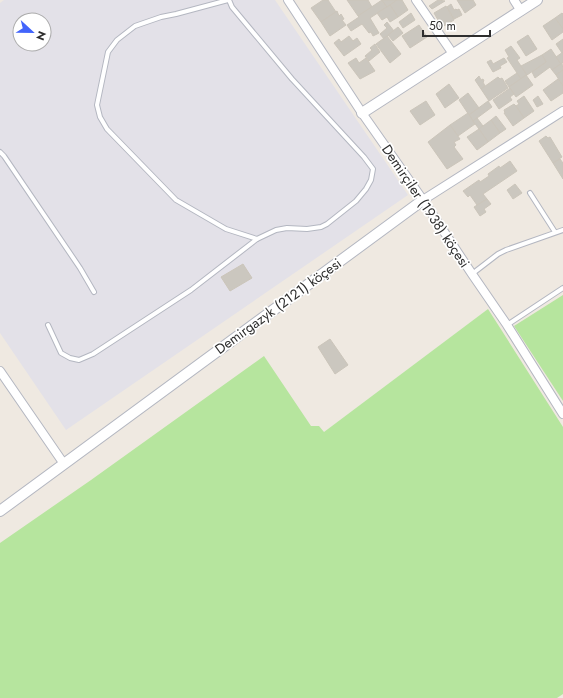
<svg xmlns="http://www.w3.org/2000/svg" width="563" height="698" font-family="Jost,sans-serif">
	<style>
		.industrial { fill: #e3e1e8; fill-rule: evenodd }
		.green { fill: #b6e59e }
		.building { fill: #cbc7bf; stroke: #cbc5ba }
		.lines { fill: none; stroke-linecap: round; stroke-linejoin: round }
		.service-casing { stroke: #b4b7c1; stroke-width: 6 }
		.minor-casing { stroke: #b4b7c1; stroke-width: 10 }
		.tertiary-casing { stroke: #b4b7c1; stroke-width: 12 }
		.service { stroke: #fff; stroke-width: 4 }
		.minor { stroke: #fff; stroke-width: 8 }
		.tertiary { stroke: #fff; stroke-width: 10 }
		.labels { text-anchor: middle; stroke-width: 3.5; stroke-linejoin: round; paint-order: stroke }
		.street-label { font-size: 14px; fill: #2e2e2e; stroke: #fff }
	</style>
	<rect width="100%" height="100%" fill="#efe9e1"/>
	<!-- industrial -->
	<path class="industrial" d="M4,0h271l133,195 -342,235 -66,-97v-330zM20,20h24v24h-24z"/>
	<!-- green -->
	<g class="green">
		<polygon points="563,295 563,401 514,326"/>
		<polygon points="488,309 563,427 563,694 557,698 0,698 0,543 91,480 264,356 311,426 319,426 324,432"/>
	</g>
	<!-- building -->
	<g class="building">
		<polygon points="323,0 328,0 336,12 321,22 311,8"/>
		<polygon points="347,0 368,0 372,7 358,16"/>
		<polygon points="382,0 387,7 370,18 379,33 373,36 371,32 369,33 362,24 351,31 347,25 359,17 358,16"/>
		<polygon points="382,0 397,0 387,7"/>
		<polygon points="397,0 402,0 408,10 398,17 390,5"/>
		<polygon points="438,0 445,1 432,9 429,6"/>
		<polygon points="457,0 473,0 476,5 465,13"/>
		<polygon points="451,4 454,10 456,9 457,10 459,9 462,15 454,19 447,7"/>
		<polygon points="390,5 398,17 390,22 387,17 382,20 377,13"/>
		<polygon points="446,6 454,20 442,27 434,13"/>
		<polygon points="337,11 339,16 341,14 344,19 342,20 346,25 330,36 321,22"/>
		<polygon points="411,13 415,20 403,28 399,22"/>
		<polygon points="562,13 563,14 563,29 555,18"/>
		<polygon points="555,18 563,29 563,32 552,40 543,26"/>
		<polygon points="387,22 394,31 384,39 380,34 387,28 384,25"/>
		<polygon points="419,25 427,37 410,48 402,36"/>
		<polygon points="398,27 403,33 393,41 388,35"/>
		<polygon points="528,35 537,49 526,56 517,42"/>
		<polygon points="349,36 353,41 357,38 361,44 344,56 334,43 339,39 341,42"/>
		<polygon points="387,36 401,54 390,63 376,44"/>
		<polygon points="563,39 563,52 562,53 556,44"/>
		<polygon points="375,44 380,52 369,61 365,56 372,50 370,48"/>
		<polygon points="511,46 520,58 517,60 527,75 521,79 507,58 509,57 505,50"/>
		<polygon points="551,49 561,64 552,70 550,67 535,78 532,72 546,62 542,55"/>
		<polygon points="563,52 563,62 561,64 556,57"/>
		<polygon points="542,55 546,62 527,75 521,66"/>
		<polygon points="356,58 359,63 366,58 375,71 360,79 348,63"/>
		<polygon points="504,58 507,62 500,66 501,68 493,72 487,62 491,60 493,64"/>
		<polygon points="562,63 563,70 556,75 552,70"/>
		<polygon points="563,70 563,86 556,75"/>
		<polygon points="517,73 521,79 509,87 505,81"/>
		<polygon points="526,75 533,85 516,97 509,87"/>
		<polygon points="479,76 481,80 483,79 484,81 483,82 485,86 481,89 475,80"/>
		<polygon points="498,77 500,79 502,78 508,88 489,101 481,89"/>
		<polygon points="558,79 563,86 563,93 551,101 543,90"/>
		<polygon points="449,84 459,98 445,108 436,94"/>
		<polygon points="510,88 514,94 510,97 512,100 499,109 493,100"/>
		<polygon points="468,93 479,108 469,115 459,100"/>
		<polygon points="524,96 534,111 524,118 516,106 519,104 517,101"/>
		<polygon points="538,96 543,104 537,107 533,100"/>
		<polygon points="426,101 435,115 420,125 410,111"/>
		<polygon points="488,101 492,107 473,121 469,115"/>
		<polygon points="514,104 516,106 524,118 513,126 504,113 505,113 504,110"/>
		<polygon points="468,113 475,124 458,136 450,125"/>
		<polygon points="496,116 506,129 500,133 491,120"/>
		<polygon points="477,118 483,126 479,129 473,121"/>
		<polygon points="491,120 500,133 488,142 479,129"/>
		<polygon points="450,125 460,139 454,142 456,145 454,147 463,159 447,169 428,142"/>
		<polygon points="479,129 488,142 477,150 467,137"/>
		<polygon points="546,136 548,138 550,137 562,157 553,163 539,141"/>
		<polygon points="560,159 563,163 563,179 553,163"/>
		<polygon points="510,161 517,171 483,194 487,199 477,205 470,195 468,197 463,191 479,180 480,182 489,176 488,174 499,166 500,168"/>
		<polygon points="515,184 522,193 513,199 507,190"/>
		<polygon points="487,199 491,204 484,209 486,212 480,216 474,207"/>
		<polygon points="243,264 252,278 230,291 221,277"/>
		<polygon points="330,339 348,365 335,374 318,347"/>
	</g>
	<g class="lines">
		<!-- service casing -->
		<g class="service-casing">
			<g id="service">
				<polyline points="228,0 176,14 161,17 135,26 117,40 108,52 97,105 100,117 107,129 176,200 226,229 257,239"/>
				<polyline points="0,152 4,156 80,268 94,292"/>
				<polyline points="530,193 555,232"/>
				<polyline points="472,274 498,254 506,250 563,230"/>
				<polyline points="48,325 61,353 70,358 79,360 93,354 191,290 257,239 276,230 287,228 307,229 321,227 327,224 356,201 366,189 371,180 373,169 364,157 292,79 232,7 229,0"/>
				<polyline points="507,325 563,288"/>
			</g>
		</g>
		<!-- minor casing -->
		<g class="minor-casing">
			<g id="minor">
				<polyline points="288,0 362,113 423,200 472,274 507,325 563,414"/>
				<polyline points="416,0 453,54"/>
				<polyline points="514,0 521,11"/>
				<polyline points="423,200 563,111"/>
				<polyline points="0,371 64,464"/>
			</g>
		</g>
		<!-- tertiary casing -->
		<g class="tertiary-casing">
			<g id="tertiary">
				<polyline points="362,113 537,0"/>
				<polyline points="0,511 423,200"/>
			</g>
		</g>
		<!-- service -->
		<use href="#service" class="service"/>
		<!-- minor -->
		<use href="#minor" class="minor"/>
		<!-- tertiary -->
		<use href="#tertiary" class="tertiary"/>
	</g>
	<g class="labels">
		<!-- street labels -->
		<g class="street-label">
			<text transform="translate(426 206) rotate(56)" y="5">Demirçiler (1938) köçesi</text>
			<text transform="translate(278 306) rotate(-36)" y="5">Demirgazyk (2121) köçesi</text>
		</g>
	</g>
	<!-- north arrow -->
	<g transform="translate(32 32) rotate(112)"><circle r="19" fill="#ffffff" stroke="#ababab"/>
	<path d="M0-3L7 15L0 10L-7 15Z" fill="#4264fb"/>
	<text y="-6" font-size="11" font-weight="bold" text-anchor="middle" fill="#2e2e2e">N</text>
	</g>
	<!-- scale -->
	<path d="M423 30v6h67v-6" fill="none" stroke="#2e2e2e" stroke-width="2"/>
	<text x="429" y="30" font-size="12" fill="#2e2e2e" stroke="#ffffff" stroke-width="3" paint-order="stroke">50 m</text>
</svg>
